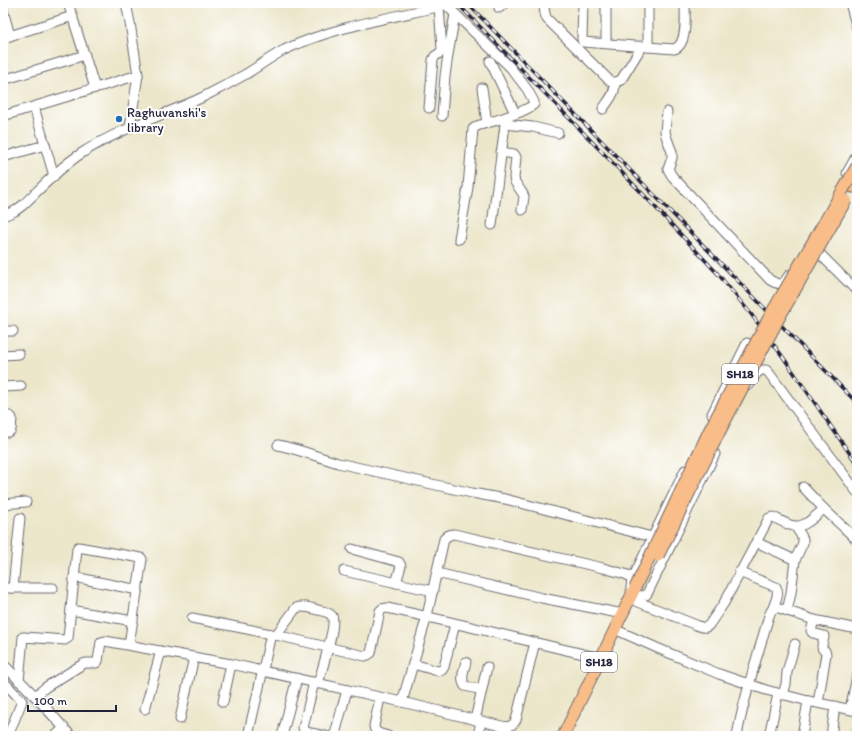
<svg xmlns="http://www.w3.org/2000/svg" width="860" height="739" font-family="Itim,sans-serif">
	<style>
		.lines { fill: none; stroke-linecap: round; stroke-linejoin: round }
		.stream { stroke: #4ea7cb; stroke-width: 2 }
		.minor-casing { stroke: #69676d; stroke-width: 11 }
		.major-casing { stroke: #69676d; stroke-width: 13 }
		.minor { stroke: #fff; stroke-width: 9 }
		.major { stroke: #f8bd88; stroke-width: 11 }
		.rail-casing { stroke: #22223b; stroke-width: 3.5 }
		.rail { stroke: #fff; stroke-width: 2; stroke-dasharray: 6; stroke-linecap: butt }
		.major-bridge-casing { stroke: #69676d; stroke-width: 13; stroke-linecap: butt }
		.major-bridge { stroke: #f8bd88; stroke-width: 11 }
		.poi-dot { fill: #1f6fb2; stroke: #fff; stroke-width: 1.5 }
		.labels { text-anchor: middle; stroke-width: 4; stroke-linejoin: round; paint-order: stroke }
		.shield { fill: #fff; stroke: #646476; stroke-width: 1 }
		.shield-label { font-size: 12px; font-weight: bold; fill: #22223b }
		.poi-label { font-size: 13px; fill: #22223b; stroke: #fff; text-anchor: start }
	</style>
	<rect width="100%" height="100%" fill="#fff"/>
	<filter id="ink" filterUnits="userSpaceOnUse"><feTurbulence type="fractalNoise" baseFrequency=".025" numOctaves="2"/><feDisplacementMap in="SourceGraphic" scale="8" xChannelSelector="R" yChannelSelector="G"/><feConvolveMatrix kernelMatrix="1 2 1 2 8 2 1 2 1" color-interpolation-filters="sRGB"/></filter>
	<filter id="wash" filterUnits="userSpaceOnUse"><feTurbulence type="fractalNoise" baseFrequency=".012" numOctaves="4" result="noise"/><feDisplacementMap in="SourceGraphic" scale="16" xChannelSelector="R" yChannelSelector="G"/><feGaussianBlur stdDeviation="0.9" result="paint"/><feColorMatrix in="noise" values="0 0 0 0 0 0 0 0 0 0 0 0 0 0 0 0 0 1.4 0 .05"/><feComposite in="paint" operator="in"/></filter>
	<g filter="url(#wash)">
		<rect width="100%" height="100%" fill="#ece6ca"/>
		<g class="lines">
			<!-- stream -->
			<g class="stream">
				<polyline points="452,7 456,3"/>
				<polyline points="448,22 449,14"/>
				<polyline points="3,672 56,730"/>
			</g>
		</g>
	</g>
	<g filter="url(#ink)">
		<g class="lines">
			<!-- minor casing -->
			<g class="minor-casing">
				<g id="minor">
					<polyline points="68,3 95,88"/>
					<polyline points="126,3 130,23 138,75 130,127"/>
					<path d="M444,3l66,64 17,22 7,13v2c-9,9 -44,18 -57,22l-4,3 -5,58 -9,52"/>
					<path d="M544,3c0,6 0,11 3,16l64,63c4,1 6,0 10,-2l21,-34"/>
					<path d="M583,3l-1,36 1,3 91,7c14,-4 11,-34 11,-46"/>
					<polyline points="606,3 606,43"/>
					<polyline points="850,3 857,28"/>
					<polyline points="857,3 857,4"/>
					<polyline points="499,8 505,3"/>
					<polyline points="3,10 10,36"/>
					<polyline points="3,38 73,16"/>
					<polyline points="648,47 648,3"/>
					<polyline points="490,61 515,113"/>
					<polyline points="3,80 85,55"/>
					<polyline points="482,88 487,123"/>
					<polyline points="34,107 54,176"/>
					<polyline points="429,108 433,60 435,56 440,53 442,50 439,5"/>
					<path d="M603,109c5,-8 14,-17 11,-26"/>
					<path d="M667,112l-2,19 1,5 6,16v6l-4,11 4,7 98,104c10,6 13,5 19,-5"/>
					<polyline points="3,116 138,75"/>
					<polyline points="442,116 445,76 448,55 455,14"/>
					<polyline points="505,124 533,127 558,133"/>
					<polyline points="501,152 514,154 516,157 514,178 515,182 523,194 524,197 522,210"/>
					<polyline points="3,157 45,145"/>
					<polyline points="847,173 857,155"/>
					<path d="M3,216l12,-5 8,-6c19,-18 37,-38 59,-52 38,-25 81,-37 121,-56 14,-7 29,-15 43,-23 13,-8 25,-17 38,-24 47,-22 99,-31 149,-42l12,-5"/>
					<polyline points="492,225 506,117"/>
					<polyline points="817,251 857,291"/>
					<polyline points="3,331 13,331"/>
					<polyline points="3,355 19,354"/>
					<polyline points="749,385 757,373 761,370 766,370 769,373 857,492"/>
					<polyline points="3,387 21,386"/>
					<polyline points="712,414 747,343"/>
					<polyline points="3,416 10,416 12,418 11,430 8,432 3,432"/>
					<path d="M278,445c20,4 40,12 60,18l134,30 33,6 147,38"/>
					<polyline points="803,487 824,509 857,540"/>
					<polyline points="3,504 26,502"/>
					<polyline points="756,542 795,560"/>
					<polyline points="352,549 399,562 401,566 396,583"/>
					<polyline points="344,571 433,591"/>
					<path d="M739,572l37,15c4,6 -1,15 -3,21"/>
					<polyline points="437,573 542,598 623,614"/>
					<polyline points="74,577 138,590"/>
					<polyline points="632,580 685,470"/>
					<polyline points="3,588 53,588"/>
					<polyline points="13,588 20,518"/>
					<path d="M636,601l60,24c5,2 9,4 13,0l15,-22 45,-85 4,-1c7,3 14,8 21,9 11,2 22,-11 30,-17"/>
					<polyline points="71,610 133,621"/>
					<polyline points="787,611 791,593 795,560 803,543 803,539 801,535 795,526"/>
					<path d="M192,618l84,17 89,21 3,-1 3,-2 9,-42 2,-2 5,-1c72,15 143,34 214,50"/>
					<path d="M814,620l-3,11 2,2 11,3c0,5 -5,12 1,15l1,3 -8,49"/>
					<polyline points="621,632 657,648 719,674 766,690 808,701 857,711"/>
					<path d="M276,635l20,-27c7,-3 15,0 22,2 5,1 11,2 14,6 5,8 -11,56 -14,68"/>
					<path d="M535,642l-19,78c-2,4 -4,6 -10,7l-104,-25 25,-86 17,-77c3,-3 5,-5 10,-5l149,34 22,6 6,3c3,10 -7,16 11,19l4,-1 2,-3 67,-138"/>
					<path d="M466,662c-2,7 -6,18 -1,24l17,4"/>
					<polyline points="3,664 38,699 71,736"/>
					<polyline points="413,664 438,671 442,670 444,667 455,624"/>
					<polyline points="3,681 22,701 8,736"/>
					<polyline points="19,681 23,637 24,637 65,640 68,638 77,549 78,547 141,558 142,559 129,645"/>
					<polyline points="314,682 303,728 306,732 325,736"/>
					<polyline points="783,695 786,684 787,672 795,644"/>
					<polyline points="35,696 46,687 83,664 86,663 96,663 98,661 101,642 105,641 231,664 402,702"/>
					<path d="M380,698l-6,28c1,8 7,8 14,10"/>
					<polyline points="223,702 231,664"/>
					<polyline points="145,709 161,651"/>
					<polyline points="850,709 857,677"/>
					<polyline points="180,719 194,657"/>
					<polyline points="475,720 487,667"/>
					<polyline points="55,736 64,728"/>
					<polyline points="248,736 271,634"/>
					<polyline points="282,736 297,678"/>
					<polyline points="332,736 335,734 347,690"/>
					<polyline points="478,736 481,721"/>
					<path d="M737,736c7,-40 20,-78 31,-117 2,-6 3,-12 11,-11l35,12 43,9"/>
					<polyline points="769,736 778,694"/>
					<polyline points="802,736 808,701"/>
					<polyline points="831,736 835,706"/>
					<polyline points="856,736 857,731"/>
				</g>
			</g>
			<!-- major casing -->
			<g class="major-casing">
				<g id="major">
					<polyline points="853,187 857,180"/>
					<polyline points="563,736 635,588"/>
				</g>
			</g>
			<!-- minor -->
			<use href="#minor" class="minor"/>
			<!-- major -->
			<use href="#major" class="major"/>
			<!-- rail casing -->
			<g class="rail-casing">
				<g id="rail">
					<polyline points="457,3 639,190 718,274 751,314 783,357 857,464"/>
					<polyline points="467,3 857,403"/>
				</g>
			</g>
			<!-- rail -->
			<use href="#rail" class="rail"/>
			<!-- major-bridge casing -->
			<g class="major-bridge-casing">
				<g id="major-bridge">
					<polyline points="658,556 720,431 779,318 846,200"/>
					<polyline points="635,588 660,535 709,431 772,312 857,166"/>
				</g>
			</g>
			<!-- major-bridge -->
			<use href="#major-bridge" class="major-bridge"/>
		</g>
	</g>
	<!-- markers -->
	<circle class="poi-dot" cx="119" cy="119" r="4"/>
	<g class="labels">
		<!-- shield labels -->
		<g class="shield">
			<rect x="722" y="364" width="36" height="20" rx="3"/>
			<rect x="581" y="652" width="36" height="20" rx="3"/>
		</g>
		<g class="shield-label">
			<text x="740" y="378">SH18</text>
			<text x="599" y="666">SH18</text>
		</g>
		<!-- poi labels -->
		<g class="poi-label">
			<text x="127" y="117">Raghuvanshi's<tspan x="127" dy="15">library</tspan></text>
		</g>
	</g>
	<!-- margin -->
	<rect width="860" height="739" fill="none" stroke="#fff" stroke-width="16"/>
	<!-- scale -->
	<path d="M28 705v6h88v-6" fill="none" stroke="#22223b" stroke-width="2"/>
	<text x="34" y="705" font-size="12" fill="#22223b" stroke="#ffffff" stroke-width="3" paint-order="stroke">100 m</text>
</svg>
